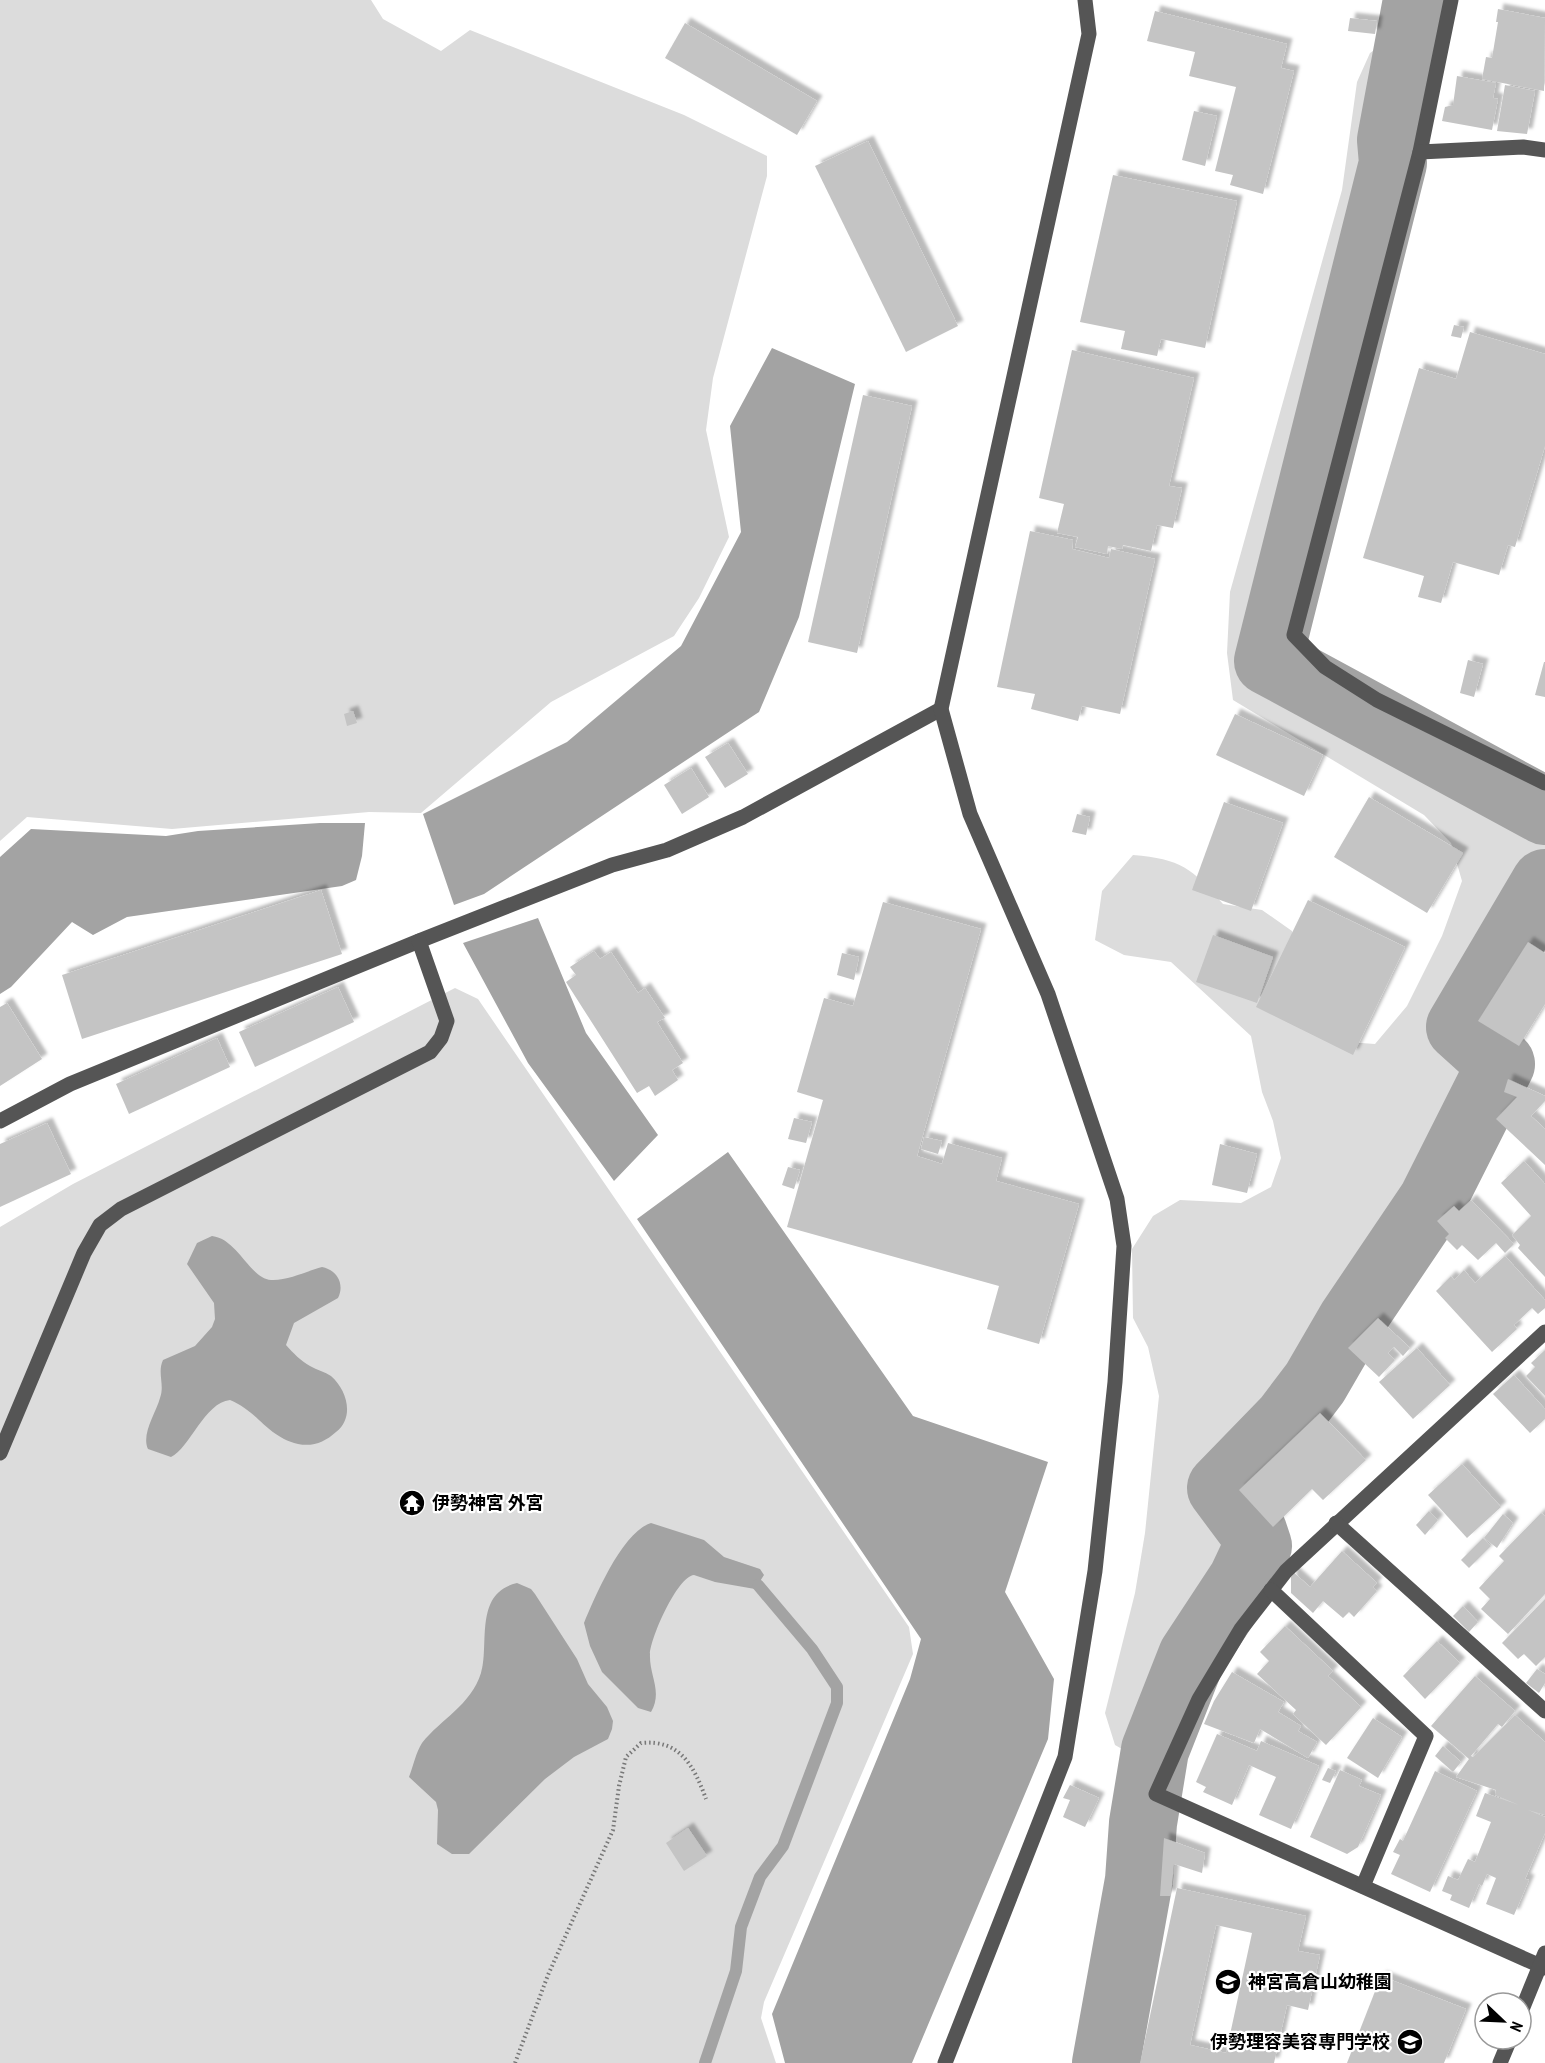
<svg xmlns="http://www.w3.org/2000/svg" width="1545" height="2063" font-family="'PT Sans Narrow','Noto Sans JP',sans-serif">
	<style>
		.green { fill: #dcdcdc }
		.water { fill: #a3a3a3 }
		.lines { fill: none; stroke-linecap: round; stroke-linejoin: round }
		.stream { stroke: #a3a3a3; stroke-width: 12 }
		.river { stroke: #a3a3a3; stroke-width: 68 }
		.building { fill: #c4c4c4; fill-rule: evenodd; filter: url(#shadow) }
		.path { stroke: #777; stroke-width: 4; stroke-dasharray: 1.5 3; stroke-linecap: butt }
		.minor { stroke: #555; stroke-width: 15 }
		.labels { text-anchor: middle; stroke-width: 4.5; stroke-linejoin: round; paint-order: stroke }
		.poi-label { font-size: 18px; font-weight: bold; fill: #000; stroke: #fff; text-anchor: start }
	</style>
	<defs>
		<filter id="shadow"><feDropShadow dx="5.5" dy="-5.5" stdDeviation="1.5" flood-color="#0004"/></filter>
	</defs>
	<rect width="100%" height="100%" fill="#fff"/>
	<!-- green -->
	<g class="green">
		<polygon points="0,0 371,0 383,19 441,51 470,30 684,115 767,156 767,176 713,378 706,430 729,537 699,598 674,636 551,702 421,813 369,812 172,829 27,817 0,841"/>
		<path d="M1387,41l10,28 -23,141 -113,453 284,154v49l-95,162 41,38c-80,143 -163,306 -280,422l34,49v12l-37,65 -29,40 -36,89 -14,10 -14,-8 -10,-32 30,-120 10,-60 14,-137 -11,-49 -15,-29 -1,-69 21,-33 27,-16 61,3 30,-16 10,-29 -8,-37 -11,-29 -11,-56 -80,-74 -47,-7 -29,-15 7,-49 31,-36c48,4 59,13 90,49l39,6 30,21 9,46 47,65 27,2 32,-38 35,-70 20,-55 -11,-38 -27,-28 -191,-115 -6,-47 3,-61 112,-402 15,-108 13,-29z"/>
		<polygon points="455,988 478,999 909,1627 913,1654 764,2002 761,2018 776,2063 0,2063 0,1227 73,1184"/>
	</g>
	<!-- water -->
	<g class="water">
		<polygon points="772,348 855,384 799,617 759,712 484,894 454,905 423,814 567,742 681,646 741,532 730,426"/>
		<polygon points="320,823 365,823 362,856 356,880 342,886 127,917 93,935 72,922 11,987 0,994 0,857 31,829 166,836 198,831"/>
		<polygon points="538,918 586,1033 658,1135 614,1181 528,1063 463,943"/>
		<polygon points="728,1152 913,1416 1048,1462 1005,1592 1054,1679 1048,1739 912,2063 785,2063 772,2014 910,1679 921,1639 637,1219"/>
		<path d="M212,1236c26,3 37,42 59,44 16,1 36,-9 51,-13 15,3 23,17 16,31l-44,25 -8,22c7,8 15,16 24,21 7,4 15,6 21,10 16,14 24,41 5,56 -11,10 -23,15 -38,12 -32,-8 -39,-32 -68,-44 -25,2 -41,49 -59,57l-23,-8c-7,-15 8,-36 12,-51 5,-14 -3,-25 3,-38l32,-14 17,-19 3,-8 -1,-16 -27,-39 10,-21z"/>
		<path d="M651,1523l53,17 20,17 36,12 4,6 -9,14 -40,-7 -21,-7c-17,2 -43,62 -44,79 -1,22 13,37 1,58l-13,-4 -36,-36 -12,-26 -6,-23c11,-26 38,-91 67,-100z"/>
		<path d="M517,1583l14,6 4,5 42,65 11,25 19,23 6,14 -1,8 -4,10 -34,18 -29,22 -76,75h-17l-15,-10 1,-34 -2,-8 -27,-25c4,-10 7,-25 13,-34 19,-24 49,-38 59,-70 9,-28 -8,-80 36,-90z"/>
	</g>
	<g class="lines">
		<!-- stream -->
		<polyline class="stream" points="705,2063 736,1971 741,1927 760,1877 783,1846 837,1703 837,1687 812,1649 758,1585"/>
		<!-- river -->
		<g class="river">
			<polyline points="1417,0 1391,140 1393,163 1268,661 1545,811"/>
			<polyline points="1106,2063 1139,1880 1143,1823 1155,1750 1192,1656 1242,1580 1258,1546 1253,1531 1221,1488 1287,1420 1315,1383 1351,1321 1432,1201 1501,1064 1460,1027 1545,883"/>
		</g>
	</g>
	<!-- building -->
	<g class="building">
		<polygon points="1498,9 1545,18 1544,91 1482,79 1486,57 1492,58 1498,22 1496,22"/>
		<polygon points="1155,11 1287,44 1281,68 1294,71 1263,194 1230,185 1233,175 1215,171 1236,87 1189,76 1195,52 1147,41"/>
		<polygon points="1350,18 1377,21 1375,34 1348,31"/>
		<polygon points="685,23 817,101 797,135 665,58"/>
		<polygon points="1457,76 1496,83 1493,98 1498,99 1492,130 1442,121 1445,107 1453,105"/>
		<polygon points="1505,85 1535,91 1527,134 1497,131"/>
		<polygon points="1194,111 1217,116 1205,166 1182,160"/>
		<polygon points="868,141 958,326 906,352 815,166"/>
		<polygon points="1113,175 1237,201 1205,348 1161,339 1157,356 1121,349 1125,331 1080,322"/>
		<polygon points="1454,325 1464,327 1461,338 1451,336"/>
		<polygon points="1470,332 1545,354 1545,446 1515,547 1508,545 1499,575 1453,562 1441,603 1418,597 1424,576 1363,558 1419,368 1456,379"/>
		<polygon points="1072,350 1194,378 1169,486 1182,488 1173,528 1157,525 1151,551 1123,545 1122,549 1108,546 1107,554 1075,547 1078,537 1057,533 1064,504 1039,498"/>
		<polygon points="863,395 912,406 857,653 808,642"/>
		<polygon points="1030,531 1073,540 1072,549 1109,558 1111,549 1155,559 1120,714 1082,706 1078,721 1031,709 1035,694 997,687"/>
		<polygon points="1468,660 1483,664 1474,697 1460,693"/>
		<polygon points="1544,662 1545,662 1545,697 1535,695"/>
		<polygon points="353,711 357,723 347,726 344,714"/>
		<polygon points="1235,714 1323,755 1304,796 1216,755"/>
		<polygon points="728,743 748,774 725,788 705,757"/>
		<polygon points="691,768 709,797 682,814 664,785"/>
		<polygon points="1369,797 1463,853 1427,913 1334,857"/>
		<polygon points="1224,802 1283,823 1251,911 1192,890"/>
		<polygon points="1077,814 1090,817 1086,835 1072,832"/>
		<polygon points="321,890 342,954 82,1039 62,975"/>
		<polygon points="1308,900 1405,947 1353,1055 1256,1007"/>
		<polygon points="883,902 981,929 917,1156 942,1164 948,1143 1002,1158 996,1181 1079,1204 1039,1344 987,1329 999,1286 787,1227 823,1100 797,1092 824,998 853,1006"/>
		<polygon points="1213,935 1273,957 1257,1003 1196,982"/>
		<polygon points="1528,942 1545,953 1545,1004 1519,1046 1478,1021"/>
		<polygon points="594,951 600,959 611,952 638,993 645,988 665,1018 657,1022 683,1063 672,1070 678,1080 655,1096 649,1086 637,1093 566,982 576,975 570,967"/>
		<polygon points="842,953 859,957 854,980 837,975"/>
		<polygon points="338,987 354,1022 255,1067 239,1032"/>
		<polygon points="7,1003 42,1059 0,1086 0,1007"/>
		<polygon points="217,1038 230,1067 129,1114 116,1084"/>
		<polygon points="1508,1079 1545,1096 1545,1101 1531,1116 1545,1129 1545,1165 1496,1119 1517,1097 1504,1092"/>
		<polygon points="794,1118 812,1122 806,1143 788,1139"/>
		<polygon points="47,1123 71,1174 0,1207 0,1144"/>
		<polygon points="924,1137 942,1141 938,1154 921,1149"/>
		<polygon points="1220,1144 1257,1154 1247,1193 1212,1185"/>
		<polygon points="1524,1161 1545,1184 1545,1277 1518,1248 1520,1245 1512,1235 1531,1216 1501,1183"/>
		<polygon points="788,1167 800,1170 794,1189 782,1185"/>
		<polygon points="1471,1200 1514,1244 1505,1253 1496,1243 1478,1260 1462,1245 1457,1250 1445,1238 1449,1234 1437,1221 1454,1206 1459,1211"/>
		<polygon points="1505,1256 1545,1300 1545,1308 1538,1314 1532,1308 1514,1325 1517,1329 1492,1352 1436,1291 1451,1276 1454,1280 1464,1270 1475,1283"/>
		<polygon points="1378,1318 1410,1348 1403,1356 1394,1347 1388,1353 1395,1360 1379,1377 1348,1348"/>
		<polygon points="1417,1348 1450,1385 1413,1419 1379,1382"/>
		<polygon points="1545,1350 1545,1396 1526,1376 1535,1367 1531,1363"/>
		<polygon points="1514,1375 1545,1409 1545,1419 1530,1433 1493,1394"/>
		<polygon points="1320,1413 1366,1460 1323,1500 1312,1489 1273,1527 1239,1490"/>
		<polygon points="1462,1464 1501,1507 1467,1538 1428,1495"/>
		<polygon points="1429,1511 1438,1520 1425,1535 1416,1525"/>
		<polygon points="1541,1513 1545,1516 1545,1594 1508,1634 1481,1609 1490,1599 1479,1588 1504,1561 1499,1556"/>
		<polygon points="1503,1514 1513,1523 1497,1548 1484,1538"/>
		<polygon points="1483,1538 1491,1546 1469,1568 1461,1560"/>
		<polygon points="1342,1551 1377,1583 1373,1587 1377,1591 1354,1617 1349,1612 1343,1618 1323,1601 1313,1613 1291,1593 1291,1570 1310,1587"/>
		<polygon points="1545,1599 1545,1657 1536,1666 1524,1654 1518,1659 1502,1643"/>
		<polygon points="1463,1606 1478,1622 1469,1632 1453,1616"/>
		<polygon points="1285,1626 1333,1671 1328,1676 1361,1707 1326,1745 1293,1714 1296,1710 1257,1674 1269,1661 1260,1652"/>
		<polygon points="1437,1641 1460,1663 1425,1699 1403,1676"/>
		<polygon points="1537,1669 1545,1674 1545,1683 1539,1693 1526,1683"/>
		<polygon points="1232,1672 1284,1702 1278,1712 1301,1726 1298,1731 1317,1742 1308,1758 1260,1729 1254,1743 1204,1724 1214,1701"/>
		<polygon points="1475,1676 1515,1711 1502,1727 1498,1724 1471,1756 1473,1757 1515,1715 1545,1742 1545,1815 1528,1810 1545,1817 1545,1833 1525,1879 1529,1880 1514,1915 1486,1904 1496,1878 1487,1874 1482,1886 1479,1884 1469,1908 1450,1900 1452,1895 1442,1891 1448,1876 1458,1880 1468,1859 1475,1862 1491,1822 1476,1816 1485,1793 1519,1805 1495,1795 1496,1790 1456,1777 1469,1759 1431,1726"/>
		<polygon points="1373,1718 1402,1737 1378,1778 1347,1758"/>
		<polygon points="1217,1734 1257,1751 1261,1741 1319,1766 1291,1829 1259,1815 1276,1777 1249,1765 1232,1805 1203,1792 1206,1787 1196,1782"/>
		<polygon points="1443,1746 1461,1762 1453,1772 1435,1756"/>
		<polygon points="1328,1768 1336,1771 1330,1783 1322,1780"/>
		<polygon points="1340,1770 1362,1780 1359,1786 1381,1795 1358,1847 1347,1854 1310,1837"/>
		<polygon points="1435,1771 1477,1791 1430,1892 1391,1874 1400,1855 1393,1852 1400,1839 1403,1841"/>
		<polygon points="1070,1785 1099,1798 1085,1827 1063,1817 1070,1800 1063,1798"/>
		<polygon points="688,1828 707,1856 684,1871 666,1843"/>
		<polygon points="1164,1838 1205,1853 1202,1873 1174,1864 1171,1896 1160,1896"/>
		<path d="M1177,1888l129,28 -8,35 22,4 -12,55 -21,-5 -13,58h-134zM1216,1925l36,8 -26,120 -36,-8z"/>
		<polygon points="1381,1976 1466,2009 1444,2063 1347,2063"/>
	</g>
	<g class="lines">
		<!-- path -->
		<path class="path" d="M515,2063l33,-88 65,-145 6,-44 7,-29 15,-14c39,-4 53,23 65,56"/>
		<!-- minor -->
		<g class="minor">
			<polyline points="1451,0 1420,152 1294,635 1325,667 1377,700 1545,783"/>
			<polyline points="1420,152 1523,147 1545,150"/>
			<polyline points="0,1121 70,1084 419,941 612,865 667,850 743,817 941,709"/>
			<polyline points="1545,1332 1286,1571 1241,1629 1199,1699 1156,1794 1545,1968"/>
			<polyline points="0,1453 84,1253 100,1225 121,1209 430,1052 441,1038 447,1021 419,941"/>
			<polyline points="1336,1523 1545,1711"/>
			<polyline points="1271,1590 1426,1736 1363,1886"/>
			<polyline points="1521,2012 1545,1953"/>
			<polyline points="945,2063 1065,1757 1095,1571 1115,1382 1124,1246 1117,1199 1048,994 970,814 941,709 1089,34 1085,0"/>
			<polyline points="1500,2063 1510,2039"/>
		</g>
	</g>
	<!-- icons -->
	<defs>
		<g id="temple-disc" transform="scale(1.35)"><circle r="9.5" fill="#000" stroke="#fff"/><path d="M0-6L5-2H3V0L6.5 2.5H4V6H1.5V3h-3V6H-4V2.5H-6.5L-3 0V-2H-5Z" fill="#fff"/></g>
		<g id="school-disc" transform="scale(1.35)"><circle r="9.5" fill="#000" stroke="#fff"/><path d="M0-5L7-2L0 1L-7-2ZM-4 1L0 2.5L4 1V4Q0 6-4 4Z" fill="#fff"/></g>
		<g id="university-disc" transform="scale(1.35)"><circle r="9.5" fill="#000" stroke="#fff"/><path d="M0-5L7-2L0 1L-7-2ZM-4 1L0 2.5L4 1V4Q0 6-4 4Z" fill="#fff"/></g>
	</defs>
	<g fill-rule="evenodd">
		<use href="#temple-disc" x="412" y="1503"/>
		<use href="#school-disc" x="1228" y="1982"/>
		<use href="#university-disc" x="1410" y="2042"/>
	</g>
	<g class="labels">
		<!-- poi labels -->
		<g class="poi-label">
			<text x="432" y="1509">伊勢神宮 外宮</text>
			<text x="1248" y="1988">神宮高倉山幼稚園</text>
			<text x="1390" y="2048" text-anchor="end">伊勢理容美容専門学校</text>
		</g>
	</g>
	<!-- north arrow -->
	<g transform="translate(1503 2021) rotate(113)"><circle r="28" fill="#ffffff" stroke="#999999" stroke-width="1.5"/>
	<path d="M0-4.5L10 22L0 15L-10 22Z" fill="#000000"/>
	<text y="-9" font-size="16" font-weight="bold" text-anchor="middle" fill="#000000">N</text>
	</g>
</svg>
